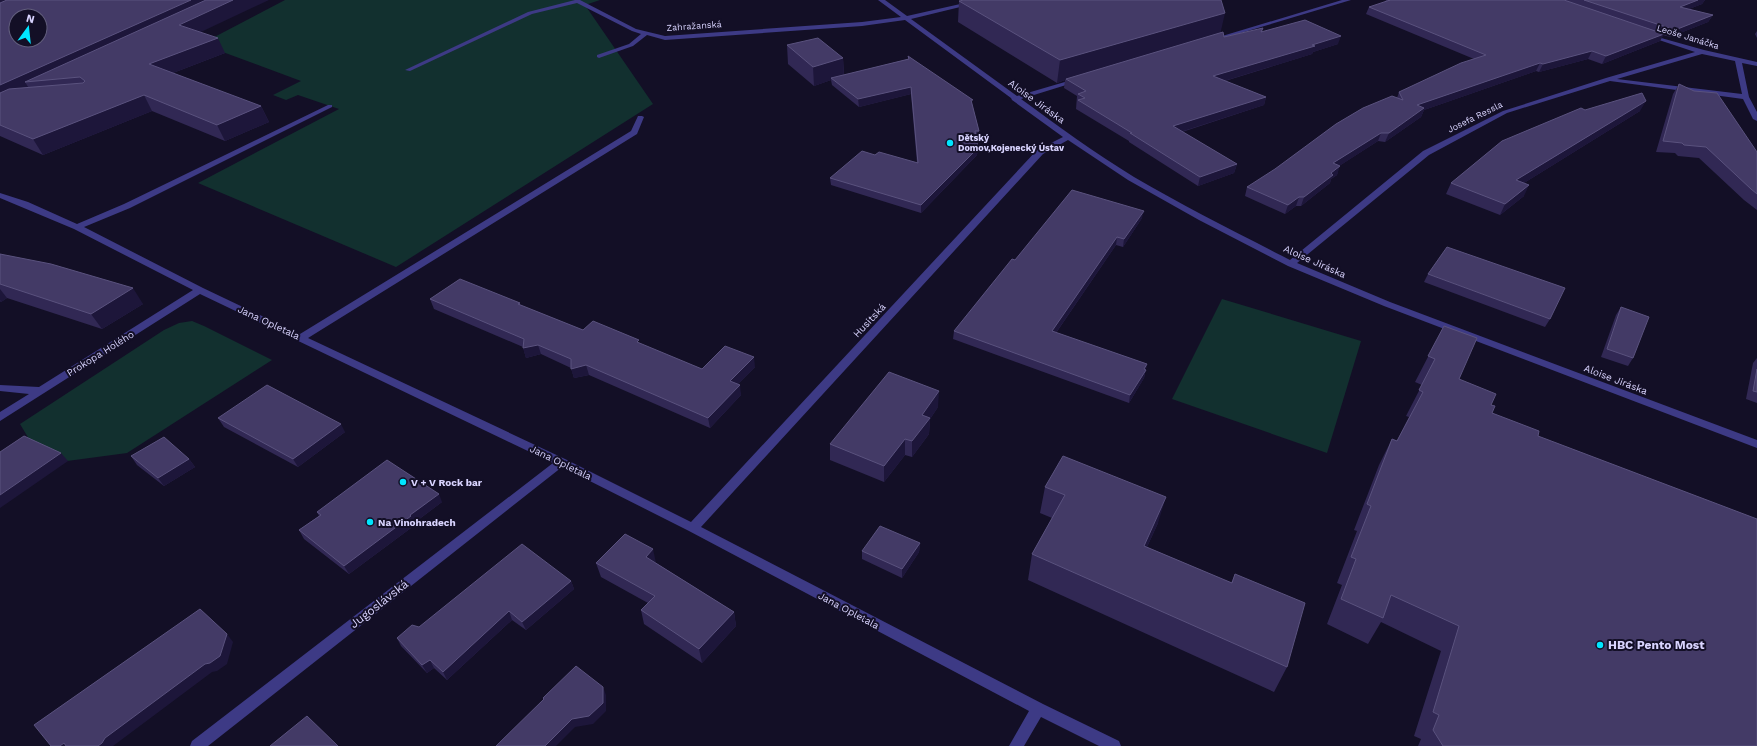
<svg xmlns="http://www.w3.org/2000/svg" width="1757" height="746" font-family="'Work Sans',sans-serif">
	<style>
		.green { fill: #12302f }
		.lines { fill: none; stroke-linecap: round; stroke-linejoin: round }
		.minor { fill: #3d3a85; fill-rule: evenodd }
		.wall { fill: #312854 }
		.shaded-wall { fill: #1d163a }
		.building { fill: #433a66; stroke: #5a527e; fill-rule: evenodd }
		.poi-dot { fill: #00e5ff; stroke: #130f26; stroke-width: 1.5 }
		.labels { text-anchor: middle; stroke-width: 4; stroke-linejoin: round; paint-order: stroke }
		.far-street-label { font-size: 9px; fill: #d9d4ff; stroke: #130f26 }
		.far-poi-label { font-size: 9px; font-weight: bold; fill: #d9d4ff; stroke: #130f26; text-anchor: start }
		.street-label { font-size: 10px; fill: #d9d4ff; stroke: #130f26 }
		.poi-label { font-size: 10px; font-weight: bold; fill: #d9d4ff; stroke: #130f26; text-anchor: start }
		.near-street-label { font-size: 12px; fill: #d9d4ff; stroke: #130f26 }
		.near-poi-label { font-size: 12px; font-weight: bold; fill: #d9d4ff; stroke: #130f26; text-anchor: start }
	</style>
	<rect width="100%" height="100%" fill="#130f26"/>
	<!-- green -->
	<g class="green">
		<polygon points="285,0 600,0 585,5 653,104 396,267 198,183 339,109 298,95 286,100 273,95 301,81 201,44"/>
		<polygon points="1222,299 1361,341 1327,453 1172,399"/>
		<polygon points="192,321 204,326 272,360 127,453 67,461 32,444 20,424 164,330 179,323"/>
	</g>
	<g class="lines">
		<!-- minor -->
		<g class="minor">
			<path d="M575,0h5l56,29 29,7 197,-14 39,-5 -23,-17h7l22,16 71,-16h11l-78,19 106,77 58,-17h4v2l-58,18c37,27 74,54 113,78 51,30 104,56 156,83l133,-109 80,-40 103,-33 89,-26 -48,-16v-2l57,16 53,12v4l-15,-3 7,34 8,15v9l-4,-2 -10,-20 -133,-18 -103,32 -78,42 -132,108 93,39 367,138v8l-373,-142 -96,-40 -89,-46 -71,-40 -60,-40 -25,14 -342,373 342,177 76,37 2,5h-22l-58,-29 -17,29h-15l20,-35 -340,-180 -127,-64 -354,279h-18l2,-5 361,-278 -353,-169 -200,127v-9l29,-18 -29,-3v-6l39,2 154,-97 -119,-61 -74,-31v-5l28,9 49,22 47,-20 204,-99h4v2l-202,101 -46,19 119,61 97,46 331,-203 7,-15h4l2,1 -7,17 -329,204 257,121 126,63 346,-372 26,-13 -51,-37 -1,-2 -106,-78 -43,6 -197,14 -18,-5 -14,11 -34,12 -2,-1v-2l32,-11 12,-10 -9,-3 -55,-28 -45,11 -122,57 -5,-1 123,-58zM1702,54l33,7 7,33 -125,-15z"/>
			<polygon points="1342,0 1351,0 1214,41 1209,40"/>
		</g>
	</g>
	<!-- wall -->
	<g class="wall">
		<polygon points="0,0 201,32 225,53 173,73 261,106 269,122 225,141 152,111 43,155 0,136"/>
		<polygon points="1386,0 1705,0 1702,4 1689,9 1713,15 1708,22 1670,37 1663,35 1660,41 1602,64 1588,59 1539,72 1536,71 1424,110 1421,117 1385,142 1378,141 1339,166 1337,175 1331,179 1330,183 1301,206 1296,206 1285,214 1245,196 1247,187 1397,98 1399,92 1474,59 1366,14 1369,7 1385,2"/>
		<polygon points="959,1 1220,33 1224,37 1263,28 1262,32 1338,44 1313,52 1312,54 1225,81 1266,97 1264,105 1182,132 1237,164 1234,173 1198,186 1129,142 1129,141 1076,109 1077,96 1064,88 1065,80 1057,83 958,22"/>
		<polygon points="1757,31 1757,38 1755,34"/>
		<polygon points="787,45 843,58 844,75 908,59 908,56 972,104 979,131 978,138 976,138 978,148 977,155 921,213 831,185 830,178 875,155 917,163 911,94 859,107 832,85 831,80 814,86 788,64"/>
		<polygon points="1679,84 1757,152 1757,210 1744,200 1699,158 1678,156 1675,153 1656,152 1673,94"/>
		<polygon points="1585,110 1640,111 1524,183 1524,196 1500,215 1446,194 1451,183"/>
		<polygon points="1142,218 1123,247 1116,245 1056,333 1147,364 1144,378 1129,403 953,339 954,331 1015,260"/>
		<polygon points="0,254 143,304 102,329 7,298 1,302 0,301"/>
		<polygon points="1428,274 1550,319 1545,327 1424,282"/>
		<polygon points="430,299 520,303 520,305 583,330 640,344 702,369 755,367 738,384 741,395 710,428 589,375 574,378 571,368 541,354 526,358 523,347 434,309"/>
		<polygon points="1621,307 1633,358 1628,366 1601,357 1616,315"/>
		<polygon points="1444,326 1459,379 1491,405 1492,413 1538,436 1757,746 1418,746 1421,739 1414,736 1441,651 1381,622 1368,644 1327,624 1342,585 1337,583 1357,531 1354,530 1379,465 1392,439 1397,441 1409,417 1406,416 1422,385 1415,382"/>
		<polygon points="1757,358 1757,403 1746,399 1753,363"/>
		<polygon points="938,407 930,419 929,434 912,457 905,455 884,482 830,460 830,444"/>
		<polygon points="218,418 345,432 298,467 224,427"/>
		<polygon points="131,456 189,459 195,467 164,486 137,465"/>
		<polygon points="1045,487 1158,523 1147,547 1231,583 1235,574 1287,667 1274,692 1028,580 1032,554 1052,518 1040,513"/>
		<polygon points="442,502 414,523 415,525 349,574 304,539 299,530 319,516 317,512"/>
		<polygon points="920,543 919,552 902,578 862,559 862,551"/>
		<polygon points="596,563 656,563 734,612 736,626 702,663 644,624 641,610 648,603 601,577"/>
		<polygon points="571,581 574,589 526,630 512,620 447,680 434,668 427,673 401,646 397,638 419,627"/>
	</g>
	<!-- shaded-wall -->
	<g class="shaded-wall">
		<polygon points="0,0 34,0 0,14"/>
		<polygon points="191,0 227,0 25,82 30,90 0,104 0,85"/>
		<polygon points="233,0 269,0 186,39 179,25"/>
		<polygon points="1698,0 1705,0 1702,4 1676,14 1680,7"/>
		<polygon points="1225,13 1220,35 1066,79 1065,80 1057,83 1060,60"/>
		<polygon points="1713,15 1708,22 1670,37 1675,30"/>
		<polygon points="1664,34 1660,41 1602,64 1606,56"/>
		<polygon points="1341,36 1338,44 1313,52 1312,54 1211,85 1213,76"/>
		<polygon points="218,38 225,53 157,79 149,64"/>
		<polygon points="1592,51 1588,59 1539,72 1543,64"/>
		<polygon points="843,58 844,77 831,78 831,80 814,86 813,67"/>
		<polygon points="1540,63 1536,71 1424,110 1421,117 1385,142 1389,133 1417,105"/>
		<polygon points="911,87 911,94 859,107 858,99"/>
		<polygon points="144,95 152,111 43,155 33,139"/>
		<polygon points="1266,97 1264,105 1171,135 1173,126"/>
		<polygon points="1646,101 1640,111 1511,191 1516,180"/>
		<polygon points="261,106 269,122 225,141 217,125"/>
		<polygon points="1381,133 1378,141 1330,172 1333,163"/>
		<polygon points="978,148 977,155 921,213 921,205"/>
		<polygon points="1237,164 1234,173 1198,186 1200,177"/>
		<polygon points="1340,166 1337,175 1331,179 1330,183 1301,206 1304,197 1331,173"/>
		<polygon points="1529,185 1524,196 1500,215 1505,204"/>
		<polygon points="1299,197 1296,206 1285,214 1288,205"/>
		<polygon points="1144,211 1142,218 1123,247 1124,239"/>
		<polygon points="1117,237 1116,245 1051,340 1052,331"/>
		<polygon points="133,288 143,304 102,329 91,314"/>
		<polygon points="0,289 7,298 1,302 0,300"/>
		<polygon points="538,345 541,354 526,358 523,348"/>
		<polygon points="754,357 755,367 731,391 730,381"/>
		<polygon points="1147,364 1144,378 1129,403 1130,395"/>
		<polygon points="586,365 589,375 574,378 571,369"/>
		<polygon points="740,385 741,395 710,428 708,418"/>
		<polygon points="939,391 938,407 930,419 929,434 912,457 912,441 922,415"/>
		<polygon points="341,424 345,432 298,467 293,459"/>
		<polygon points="905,439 905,455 884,482 884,466"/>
		<polygon points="61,453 68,461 0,508 0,495"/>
		<polygon points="189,459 195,467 164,486 158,478"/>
		<polygon points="439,494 442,502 414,523 415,525 349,574 344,566"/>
		<polygon points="1166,497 1158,523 1136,571 1144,546"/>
		<polygon points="920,543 919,552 902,578 902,569"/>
		<polygon points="653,549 656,563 646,557"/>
		<polygon points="571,581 574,589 526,630 522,622"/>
		<polygon points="509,611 512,620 447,680 443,672"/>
		<polygon points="734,612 736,626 702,663 699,649"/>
		<polygon points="227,634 233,642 227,664 217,671 212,672 113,746 98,746 105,738"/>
		<polygon points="430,660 434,668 427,673 422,665"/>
		<polygon points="603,687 606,695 606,711 593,724 575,727 556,746 545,746"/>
		<polygon points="64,743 67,746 60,746"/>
	</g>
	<!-- building -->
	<g class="building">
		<path d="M7,0h184l-191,85v-82zM16,16h24v24h-24z"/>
		<polygon points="206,0 233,0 179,25 218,38 149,64 261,106 217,125 144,95 33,139 0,125 0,93 9,89 83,83 85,81 80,77 25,82"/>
		<polygon points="964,0 1221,0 1225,13 1060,60 959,1"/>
		<polygon points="1389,0 1564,0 1664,34 1606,56 1592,51 1543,64 1540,63 1417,105 1424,108 1389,133 1381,133 1333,163 1340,166 1331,173 1333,175 1304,197 1299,197 1288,205 1247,187 1275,169 1336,124 1363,108 1392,96 1403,100 1399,92 1461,63 1486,55 1369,7 1390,0"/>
		<polygon points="1584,0 1698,0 1680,7 1713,15 1675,30"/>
		<polygon points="1305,20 1341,36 1312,45 1315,46 1213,76 1266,97 1173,126 1237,164 1200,177 1130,133 1132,133 1078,100 1085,98 1078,94 1086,91 1066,79 1223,32 1224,37 1263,28 1261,32"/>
		<polygon points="818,38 843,58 813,67 787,45"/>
		<polygon points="908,56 973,100 971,100 979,131 975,131 978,148 921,205 830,178 862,151 875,155 879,152 918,163 911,87 858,99 831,78 909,59"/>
		<polygon points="1679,84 1694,91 1717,93 1757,152 1757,194 1751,189 1706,147 1684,145 1682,143 1663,141"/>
		<polygon points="1642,93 1646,101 1516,180 1529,185 1505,204 1451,183 1502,141 1581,108 1585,110"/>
		<polygon points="1072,190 1144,211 1124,239 1117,237 1052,331 1147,364 1144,369 1146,370 1130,395 954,331 1012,259 1015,260"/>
		<polygon points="1447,247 1565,288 1550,319 1428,274"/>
		<polygon points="0,254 51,264 133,288 91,314 0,284"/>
		<polygon points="460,279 520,303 518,304 583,330 593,321 639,340 637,342 702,369 725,346 754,357 730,381 740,385 708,418 586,365 571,369 571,359 538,345 523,348 524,339 430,299"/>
		<polygon points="1621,307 1649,317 1633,358 1607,349"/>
		<polygon points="1444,326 1477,338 1459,379 1496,394 1491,405 1495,406 1492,413 1539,431 1538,436 1757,519 1757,746 1443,746 1433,730 1439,715 1433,712 1459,626 1391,595 1383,618 1341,599 1356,559 1351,557 1371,506 1367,504 1392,439 1397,441 1423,392 1419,390 1435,359 1428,356"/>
		<polygon points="1757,369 1757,392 1753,391"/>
		<polygon points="889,372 939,391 922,415 930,418 912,441 905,439 884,466 830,444"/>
		<polygon points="267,385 341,424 293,459 218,418"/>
		<polygon points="24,436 61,453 0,495 0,452"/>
		<polygon points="164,437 189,459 158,478 131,456"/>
		<polygon points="1063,456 1166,497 1144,546 1232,583 1235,574 1305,603 1287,667 1032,554 1065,495 1045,487"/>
		<polygon points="387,460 439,494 410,515 411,516 344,566 299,530 321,515 317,512"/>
		<polygon points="880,526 920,543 902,569 862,551"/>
		<polygon points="625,534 653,549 646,557 734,612 699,649 641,610 655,596 596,563"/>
		<polygon points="522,544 571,581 522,622 509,611 443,672 430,660 422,665 397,638 412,625 419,627"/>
		<polygon points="200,609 227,634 220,656 210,663 205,664 105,738 102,743 98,746 66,746 64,743 60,746 51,746 34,725"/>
		<polygon points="576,666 603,687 603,703 589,716 572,719 545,746 496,746 544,699 543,698"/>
		<polygon points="307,716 338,746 270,746"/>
	</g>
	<!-- markers -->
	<g class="poi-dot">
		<circle cx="950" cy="143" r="4"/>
		<circle cx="403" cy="482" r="4"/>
		<circle cx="370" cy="522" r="4"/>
		<circle cx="1600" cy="645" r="4"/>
	</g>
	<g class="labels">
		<!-- far-street labels -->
		<g class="far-street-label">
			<text transform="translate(694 26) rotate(-4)" y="3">Zahražanská</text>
			<text transform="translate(1688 37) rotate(17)" y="3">Leoše Janáčka</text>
			<text transform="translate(1475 117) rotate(-26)" y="3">Josefa Ressla</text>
		</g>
		<!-- far-poi labels -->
		<g class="far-poi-label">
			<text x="958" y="141">Dětský<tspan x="958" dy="10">Domov,Kojenecký Ústav</tspan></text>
		</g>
		<!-- street labels -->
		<g class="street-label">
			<text transform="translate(1037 101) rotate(36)" y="4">Aloise Jiráska</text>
			<text transform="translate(1315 261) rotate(24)" y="4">Aloise Jiráska</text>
			<text transform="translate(869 320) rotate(-47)" y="4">Husitská</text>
			<text transform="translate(269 322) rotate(25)" y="4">Jana Opletala</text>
			<text transform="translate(100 353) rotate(-32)" y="4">Prokopa Holého</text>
			<text transform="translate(1616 379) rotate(21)" y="4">Aloise Jiráska</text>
			<text transform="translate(561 462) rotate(26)" y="4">Jana Opletala</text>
			<text transform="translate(849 610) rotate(28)" y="4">Jana Opletala</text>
		</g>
		<!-- poi labels -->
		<g class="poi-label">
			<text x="411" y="486">V + V Rock bar</text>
			<text x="378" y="526">Na Vinohradech</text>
		</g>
		<!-- near-street labels -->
		<g class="near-street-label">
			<text transform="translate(379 604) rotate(-38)" y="4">Jugoslávská</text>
		</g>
		<!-- near-poi labels -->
		<g class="near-poi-label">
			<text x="1608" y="649">HBC Pento Most</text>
		</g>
	</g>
	<!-- north arrow -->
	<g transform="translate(28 28) rotate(15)"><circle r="19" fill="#130f26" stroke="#625e7d"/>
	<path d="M0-3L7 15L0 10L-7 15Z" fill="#00e5ff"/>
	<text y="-6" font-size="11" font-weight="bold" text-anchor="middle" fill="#d9d4ff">N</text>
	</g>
</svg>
